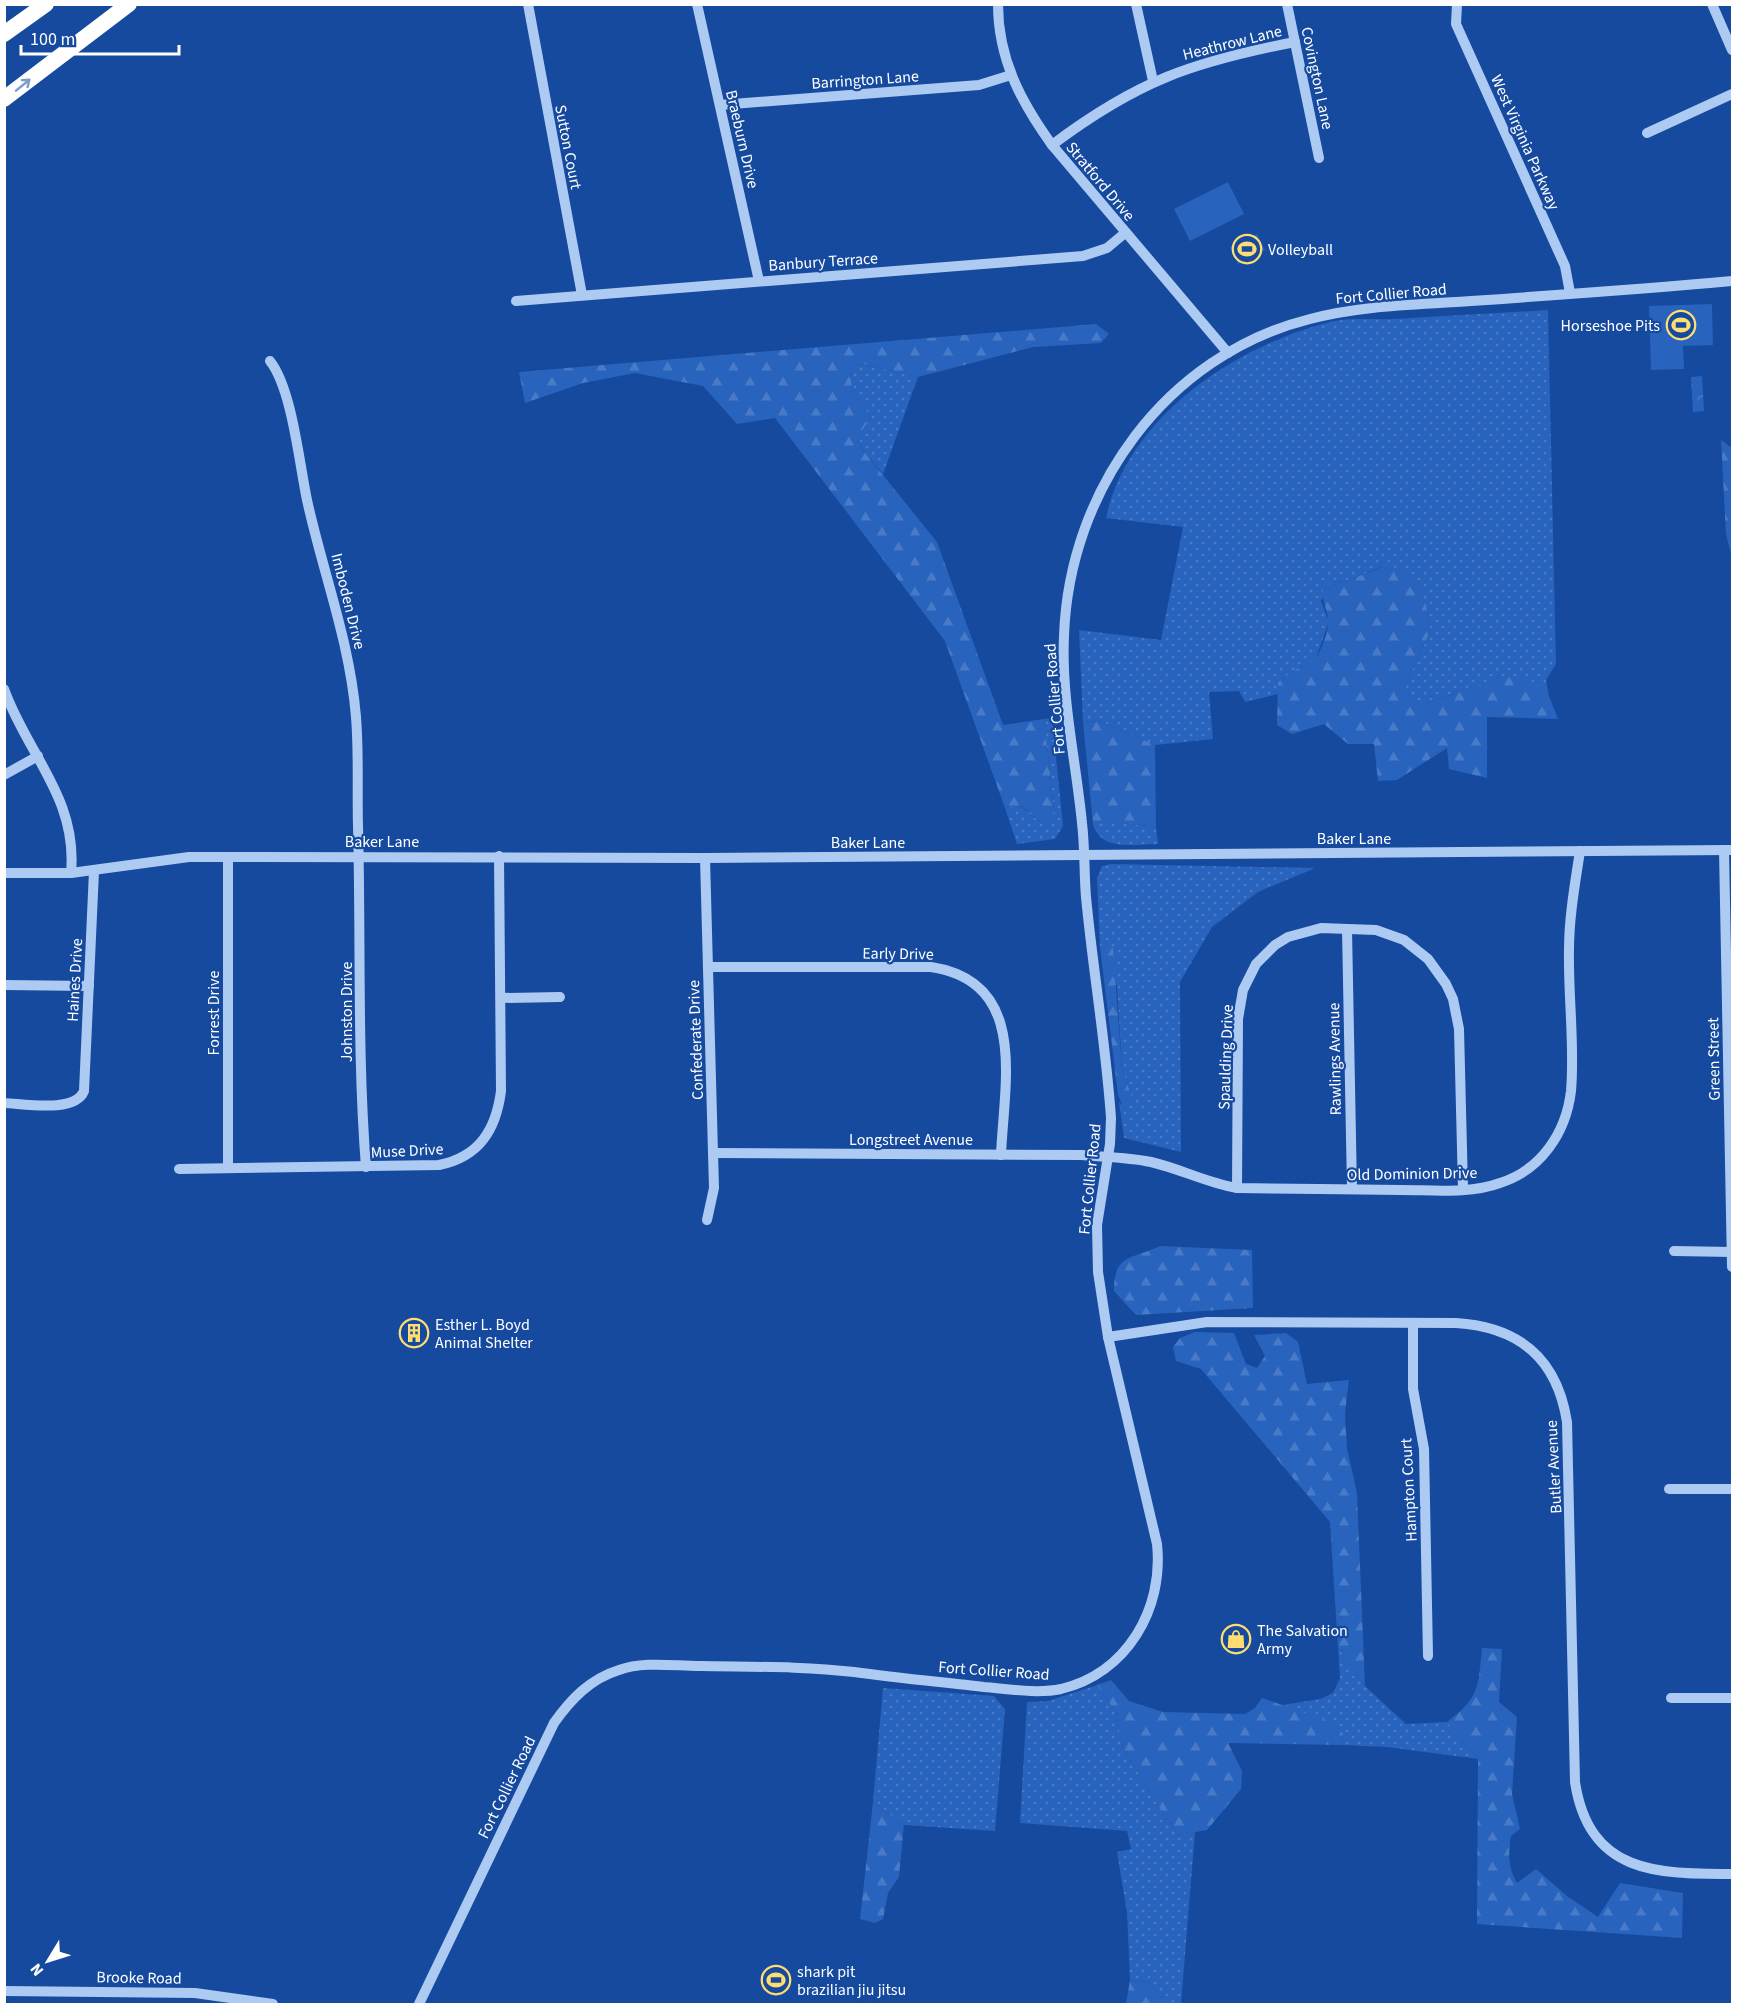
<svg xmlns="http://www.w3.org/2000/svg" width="1737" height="2009" font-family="'Source Sans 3',sans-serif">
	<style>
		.grass { fill: url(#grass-dots) }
		.forest { fill: url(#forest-firs) }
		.park { fill: url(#park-crowns) }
		.pitch { fill: #2863bd }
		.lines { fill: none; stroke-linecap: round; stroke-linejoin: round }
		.minor { stroke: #adcaf3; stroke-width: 10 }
		.highway { stroke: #fff; stroke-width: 16 }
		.oneway { stroke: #7e9bca }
		.labels { text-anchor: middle; stroke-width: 4.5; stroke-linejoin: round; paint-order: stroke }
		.street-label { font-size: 16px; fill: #fff; stroke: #154a9f }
		.poi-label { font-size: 16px; fill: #fff; stroke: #154a9f; text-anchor: start }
	</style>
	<defs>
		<pattern id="grass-dots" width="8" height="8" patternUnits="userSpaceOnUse" patternTransform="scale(1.5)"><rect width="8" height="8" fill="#2863bd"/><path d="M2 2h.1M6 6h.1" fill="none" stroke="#487ac7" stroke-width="1.8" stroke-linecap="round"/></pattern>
		<pattern id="forest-firs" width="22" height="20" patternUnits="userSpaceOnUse" patternTransform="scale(1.5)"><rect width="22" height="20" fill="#2863bd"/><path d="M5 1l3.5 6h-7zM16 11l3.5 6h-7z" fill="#487ac7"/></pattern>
		<pattern id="park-crowns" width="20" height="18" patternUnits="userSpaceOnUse" patternTransform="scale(1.5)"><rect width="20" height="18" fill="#2863bd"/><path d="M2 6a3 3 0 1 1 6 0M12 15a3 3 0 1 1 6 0" fill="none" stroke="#487ac7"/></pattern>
	</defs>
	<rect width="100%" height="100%" fill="#154a9f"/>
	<!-- grass -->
	<g class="grass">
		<path d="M1548,310l8,354 -10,16 3,16 -9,-10 -39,-9 -79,28 -10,-4 -7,-16 25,-53 -4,-28 -43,-38 -36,15 -15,1 -11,19 8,21 -14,39 -17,7 -20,14v12l-33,8 -6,-11 -30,1 4,47 -58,6 -56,-24 -16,1 -4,-92 82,10 22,-113 -77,-9c22,-101 129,-172 224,-196 20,-5 44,-2 64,-3 51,-3 103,-6 154,-9z"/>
		<path d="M864,364l54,13 -35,97 -21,-25 -4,-12 13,-20c-11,-16 -27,-31 -17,-51z"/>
		<polygon points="1052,718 1063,826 1055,839 1017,844 1005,808 1020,806 1044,825 1054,810 1044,719"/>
		<path d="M1093,824h38l25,3 2,17c-24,0 -57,8 -65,-20z"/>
		<polygon points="1111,864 1315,868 1258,892 1212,927 1180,982 1181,1152 1124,1138 1119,1102 1122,1105 1131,1095 1122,1068 1117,986 1105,943 1100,947 1097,878 1102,866"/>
		<polygon points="1338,1647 1365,1686 1406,1724 1447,1722 1478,1759 1387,1747 1342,1745 1343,1733 1282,1705 1320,1699 1333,1693 1340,1678"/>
		<polygon points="1097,1685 1116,1713 1123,1748 1164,1815 1179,1835 1195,1832 1181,2004 1167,2004 1148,1982 1130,1980 1127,1913 1117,1852 1131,1849 1127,1831 1020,1823 1027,1702 1048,1701"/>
		<polygon points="883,1688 994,1696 1005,1709 995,1831 904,1825 873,1802"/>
	</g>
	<!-- forest -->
	<g class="forest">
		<path d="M1096,324l13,10 -8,9 -68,4 -115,30 -54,-13 -10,2c-10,20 6,35 17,51l-13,20 4,12 75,93 66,183 41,-6 10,91 -3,14 -7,1 -23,-19 -16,2 -60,-167 -170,-223 -38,6 -34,-38 -68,-13 -52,10 -58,20 -6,-31z"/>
		<polygon points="1721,440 1732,448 1732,558 1726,534"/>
		<path d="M1384,566l14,2 18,11 10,25 4,28 -25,53 7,16 10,4 79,-28 23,1 16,8 9,10 9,23 -71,-2v61l-38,-9 -2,-21 -50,32 -19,1 -4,-37h-26l-24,-20 -32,10 -15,-9 1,-43 20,-14 17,-7c5,-11 13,-25 13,-38 1,-12 -7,-20 -5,-34l9,-7 15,-1z"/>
		<polygon points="1099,721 1155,745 1156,827 1131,824 1093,824 1083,722"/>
		<polygon points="1104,943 1113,948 1122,1068 1131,1095 1130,1104 1122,1105 1118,1095 1100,947"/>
		<path d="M1160,1246l92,4 1,58 -117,7 -22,-24c0,-38 17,-31 46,-45z"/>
		<polygon points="1195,1332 1234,1333 1246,1364 1257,1368 1265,1356 1254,1335 1286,1333 1298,1342 1307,1384 1349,1380 1345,1413 1347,1448 1357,1493 1365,1686 1338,1647 1330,1522 1201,1369 1176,1361 1173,1347 1180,1338"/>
		<path d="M1482,1648l20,1 -3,53 18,15 -5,77 8,35 -9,7c-3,18 -3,31 6,47l19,-14 31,27 31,21 22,-34 63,10 -1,45 -205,-14 1,-165 -31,-37c33,-25 31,-35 35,-74z"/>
		<polygon points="1111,1680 1129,1701 1163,1712 1245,1714 1255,1708 1262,1698 1331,1722 1343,1733 1342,1745 1228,1743 1242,1771 1241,1789 1207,1830 1179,1835 1164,1815 1123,1748 1116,1713 1097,1685"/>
		<polygon points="873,1802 904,1825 899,1877 888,1893 883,1919 875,1923 860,1919"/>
		<polygon points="1130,1980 1148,1982 1167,2004 1126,2004"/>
	</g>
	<!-- park -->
	<polygon class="park" points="1702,376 1704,411 1693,412 1691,377"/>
	<!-- pitch -->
	<g class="pitch">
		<polygon points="1228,182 1244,214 1190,241 1174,209"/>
		<polygon points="1257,234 1265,250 1238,264 1230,247"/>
		<polygon points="1712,304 1713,345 1683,346 1684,369 1651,370 1649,306"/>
	</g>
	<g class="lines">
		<!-- minor -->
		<g class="minor">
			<polyline points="528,4 582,295"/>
			<polyline points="697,4 759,281"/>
			<path d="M998,4c0,55 23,98 54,141l176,208"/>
			<polyline points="1136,4 1153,81"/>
			<polyline points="1287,4 1319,158"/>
			<polyline points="1457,4 1456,24 1565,266 1570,293"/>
			<polyline points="1712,4 1732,50"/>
			<polyline points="720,105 979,85 1011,75"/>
			<polyline points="1647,133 1732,94"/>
			<path d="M1052,145c85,-64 140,-83 243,-103"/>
			<polyline points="516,301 1083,256 1107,248 1125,233"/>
			<path d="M270,361c22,28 29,101 37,139 16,73 43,142 49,217 3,36 1,73 2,109 3,113 -1,228 8,341"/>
			<path d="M4,689c23,65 74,109 67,184"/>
			<polyline points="4,775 38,756"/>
			<polyline points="1724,850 1732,1267"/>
			<polyline points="705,858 713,1153 714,1188 707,1220"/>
			<polyline points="4,873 71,873 189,857 228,857 705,858 1732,850"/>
			<polyline points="1347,929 1352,1189"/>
			<path d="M708,967h223c98,15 73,115 70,188"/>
			<polyline points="4,985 89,986"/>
			<polyline points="501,998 560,997"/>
			<path d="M4,1103c22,1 71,10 80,-12l10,-220"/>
			<path d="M713,1153l368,2c23,2 47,2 70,7 30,7 56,21 86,26 55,1 109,1 164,2 32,0 69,4 99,-7 41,-13 66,-50 71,-92 4,-46 -3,-94 -2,-141 0,-33 6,-66 11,-99"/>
			<polyline points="228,1168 228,857"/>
			<path d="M179,1169l260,-4c40,-8 57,-35 62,-74l-2,-235"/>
			<polyline points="1237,1188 1238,1019 1243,990 1256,964 1275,945 1288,937 1321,928 1376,930 1404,940 1428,959 1446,984 1453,999 1459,1029 1463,1189"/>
			<polyline points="1674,1251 1732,1252"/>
			<polyline points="1413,1323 1413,1389 1424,1449 1428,1656"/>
			<path d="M1108,1337l99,-15 249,1c63,4 101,35 111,99l8,360c14,92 82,92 157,92"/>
			<polyline points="1669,1489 1732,1489"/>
			<polyline points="1671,1698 1732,1698"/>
			<polyline points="4,1991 195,1993 273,2004"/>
			<path d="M419,2004l135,-281c17,-24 36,-44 65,-53 25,-9 54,-4 81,-4 51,1 103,0 154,6 43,6 87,10 130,15 24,2 53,7 77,2 66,-16 103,-80 96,-145l-49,-207 -10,-65 -1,-47 13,-81 1,-26c-5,-74 -18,-147 -25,-221 -2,-24 -1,-49 -4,-74 -6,-62 -21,-125 -18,-187 5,-146 102,-281 246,-317 53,-14 107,-14 161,-18 87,-6 174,-12 261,-20"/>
		</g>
		<!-- highway -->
		<g class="highway">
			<polyline points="4,34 46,4"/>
			<polyline points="4,99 129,4"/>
		</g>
	</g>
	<!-- one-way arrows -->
	<defs><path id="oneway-shaft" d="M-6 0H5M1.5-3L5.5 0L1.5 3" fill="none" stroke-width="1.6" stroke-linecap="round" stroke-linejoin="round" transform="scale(1.5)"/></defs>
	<use class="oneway" href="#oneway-shaft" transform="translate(23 85) rotate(-39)"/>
	<!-- icons -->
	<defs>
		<g id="stadium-ring" transform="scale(1.5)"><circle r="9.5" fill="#154a9f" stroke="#ffdd70" stroke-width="1.5"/><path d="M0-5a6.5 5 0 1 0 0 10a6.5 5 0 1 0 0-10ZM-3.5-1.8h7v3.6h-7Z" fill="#ffdd70"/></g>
		<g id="building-ring" transform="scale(1.5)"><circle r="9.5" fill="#154a9f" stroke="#ffdd70" stroke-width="1.5"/><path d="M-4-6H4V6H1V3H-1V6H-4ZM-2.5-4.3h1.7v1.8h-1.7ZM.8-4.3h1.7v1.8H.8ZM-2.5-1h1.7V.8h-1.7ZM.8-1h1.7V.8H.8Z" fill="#ffdd70"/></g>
		<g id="shop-ring" transform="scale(1.5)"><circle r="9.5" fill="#154a9f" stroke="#ffdd70" stroke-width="1.5"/><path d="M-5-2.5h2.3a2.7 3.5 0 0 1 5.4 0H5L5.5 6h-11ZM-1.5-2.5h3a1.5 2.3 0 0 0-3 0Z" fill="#ffdd70"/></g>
	</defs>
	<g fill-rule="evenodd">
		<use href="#stadium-ring" x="1247" y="249"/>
		<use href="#stadium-ring" x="1681" y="325"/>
		<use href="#building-ring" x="414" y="1333"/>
		<use href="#shop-ring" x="1236" y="1639"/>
		<use href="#stadium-ring" x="776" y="1980"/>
	</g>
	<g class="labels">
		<!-- street labels -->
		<g class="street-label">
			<text transform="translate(1232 42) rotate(-14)" y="6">Heathrow Lane</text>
			<text transform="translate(1318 78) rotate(78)" y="6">Covington Lane</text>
			<text transform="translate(865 79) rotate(-4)" y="6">Barrington Lane</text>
			<text transform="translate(743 139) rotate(77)" y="6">Braeburn Drive</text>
			<text transform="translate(1526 142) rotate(66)" y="6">West Virginia Parkway</text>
			<text transform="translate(569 147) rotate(79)" y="6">Sutton Court</text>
			<text transform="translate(1101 181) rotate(50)" y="6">Stratford Drive</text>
			<text transform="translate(823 261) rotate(-4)" y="6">Banbury Terrace</text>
			<text transform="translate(1391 293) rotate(-5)" y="6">Fort Collier Road</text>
			<text transform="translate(349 601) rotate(76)" y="6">Imboden Drive</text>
			<text transform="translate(1054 699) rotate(-95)" y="6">Fort Collier Road</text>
			<text x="1354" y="844">Baker Lane</text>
			<text x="382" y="847">Baker Lane</text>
			<text x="868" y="848">Baker Lane</text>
			<text transform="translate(898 953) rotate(1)" y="6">Early Drive</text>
			<text transform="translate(74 980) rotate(-87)" y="6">Haines Drive</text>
			<text transform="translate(346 1012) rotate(-90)" y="6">Johnston Drive</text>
			<text transform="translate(213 1013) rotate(-90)" y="6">Forrest Drive</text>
			<text transform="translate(695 1040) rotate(-92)" y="6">Confederate Drive</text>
			<text transform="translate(1225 1057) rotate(-88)" y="6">Spaulding Drive</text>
			<text transform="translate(1334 1059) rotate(-91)" y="6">Rawlings Avenue</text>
			<text transform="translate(1713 1059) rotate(-91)" y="6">Green Street</text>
			<text x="911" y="1145">Longstreet Avenue</text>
			<text transform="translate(407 1150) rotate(-3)" y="6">Muse Drive</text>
			<text transform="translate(1412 1173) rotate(-1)" y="6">Old Dominion Drive</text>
			<text transform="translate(1089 1179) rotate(-84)" y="6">Fort Collier Road</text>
			<text transform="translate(1553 1467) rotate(-93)" y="6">Butler Avenue</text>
			<text transform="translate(1408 1490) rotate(-93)" y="6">Hampton Court</text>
			<text transform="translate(994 1670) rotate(4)" y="6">Fort Collier Road</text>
			<text transform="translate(506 1787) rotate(-64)" y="6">Fort Collier Road</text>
			<text transform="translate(139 1977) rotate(1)" y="6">Brooke Road</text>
		</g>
		<!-- poi labels -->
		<g class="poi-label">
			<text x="1268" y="255">Volleyball</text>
			<text x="1660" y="331" text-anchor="end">Horseshoe Pits</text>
			<text x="435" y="1330">Esther L. Boyd<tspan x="435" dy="18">Animal Shelter</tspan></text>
			<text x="1257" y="1636">The Salvation<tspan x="1257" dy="18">Army</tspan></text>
			<text x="797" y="1977">shark pit<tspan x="797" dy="18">brazilian jiu jitsu</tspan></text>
		</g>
	</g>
	<!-- border -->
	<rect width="1737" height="2009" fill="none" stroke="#ffffff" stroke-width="12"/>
	<!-- north arrow -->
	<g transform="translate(48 1961) rotate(232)" stroke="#154a9f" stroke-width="4.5" paint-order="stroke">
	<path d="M0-4.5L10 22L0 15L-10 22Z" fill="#ffffff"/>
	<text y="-9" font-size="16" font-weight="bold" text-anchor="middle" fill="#ffffff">N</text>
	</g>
	<!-- scale -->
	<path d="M21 45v9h158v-9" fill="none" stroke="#ffffff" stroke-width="3"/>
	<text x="30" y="45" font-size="18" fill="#ffffff" stroke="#154a9f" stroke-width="4.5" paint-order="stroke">100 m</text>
</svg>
